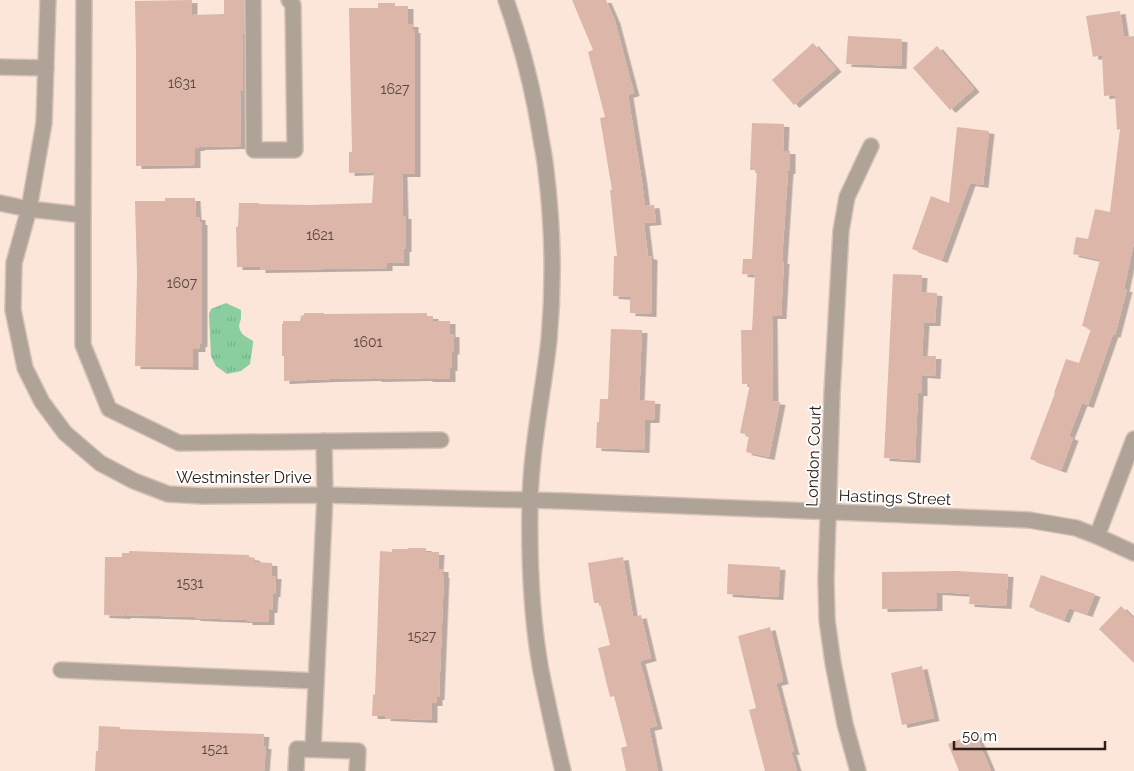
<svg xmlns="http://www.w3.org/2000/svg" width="1134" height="771" font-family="Raleway,sans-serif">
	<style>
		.park { fill: url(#park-tufts) }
		.building { fill: #ddb6aa; filter: url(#shadow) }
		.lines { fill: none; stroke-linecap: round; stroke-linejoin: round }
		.minor-casing { stroke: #d7c2b7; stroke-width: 18 }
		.minor { stroke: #afa297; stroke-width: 15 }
		.labels { text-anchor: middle; stroke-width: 4; stroke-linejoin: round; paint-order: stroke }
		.number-label { font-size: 14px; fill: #59463d }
		.street-label { font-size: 16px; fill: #2d2019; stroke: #fff }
	</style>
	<defs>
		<pattern id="park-tufts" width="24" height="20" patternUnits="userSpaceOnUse" patternTransform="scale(1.25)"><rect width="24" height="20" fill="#8ace9f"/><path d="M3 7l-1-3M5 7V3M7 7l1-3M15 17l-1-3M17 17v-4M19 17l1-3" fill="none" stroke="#77b188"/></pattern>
		<filter id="shadow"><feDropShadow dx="5.5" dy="3" stdDeviation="0" flood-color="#0004"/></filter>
	</defs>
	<rect width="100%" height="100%" fill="#fce6da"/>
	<!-- park -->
	<path class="park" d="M226,303l15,7c0,2 0,5 0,8 0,2 -2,6 -2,8 1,9 8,11 14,15v3l-3,20 -9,7 -14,3 -11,-8 -5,-10 -2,-42 2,-5z"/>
	<!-- building -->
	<g class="building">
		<polygon points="192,0 192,15 224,14 224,0 244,0 244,34 242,34 243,91 240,91 241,146 199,147 199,148 195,148 195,165 136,166 136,54 135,1"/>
		<polygon points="572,0 606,0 615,21 634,93 628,95 642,182 645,206 654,205 656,222 644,223 648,256 652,257 651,314 630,313 630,297 613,296 614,256 617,256 610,190 612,190 600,118 605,117 588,52 593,50"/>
		<polygon points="378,3 395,3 395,6 408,6 408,24 413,24 413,30 415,30 415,174 402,174 403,216 406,216 406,249 404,249 404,263 387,263 387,268 260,270 260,267 237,267 236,227 238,227 239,203 259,203 259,204 311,205 372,203 374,172 349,173 349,152 352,152 349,8 378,8"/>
		<polygon points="1120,11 1124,37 1134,36 1134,242 1124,289 1127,289 1115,335 1113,334 1088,405 1082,403 1069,436 1073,438 1061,470 1030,459 1055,393 1054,393 1066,359 1079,363 1091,329 1082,326 1100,260 1073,254 1076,237 1088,239 1095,209 1110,212 1120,129 1117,130 1115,95 1104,96 1102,55 1093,57 1086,16"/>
		<polygon points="848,36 902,39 901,66 846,64"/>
		<polygon points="813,43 836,69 794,105 772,80"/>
		<polygon points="937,46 974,89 950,110 913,68"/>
		<polygon points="752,123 784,124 783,151 790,151 790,171 788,171 782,261 784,261 781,316 772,316 773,401 780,402 769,457 746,452 749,435 740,433 750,384 742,384 741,330 752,330 755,275 742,274 743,259 752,259 757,170 750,170"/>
		<polygon points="957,127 989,131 983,185 970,183 942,260 912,249 931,196 949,203"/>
		<polygon points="165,198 195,198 196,217 200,217 200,222 202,222 202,344 200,344 200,349 193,349 193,367 135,366 137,273 135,201 165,201"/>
		<polygon points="893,274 922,275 921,292 937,293 935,323 924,323 922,356 936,356 935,376 922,375 922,393 918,393 915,460 884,458"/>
		<polygon points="304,313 324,313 324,314 427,313 427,316 433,316 433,321 450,321 450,334 454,334 454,351 452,352 452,368 450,368 450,379 427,379 427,378 376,379 376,378 330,379 284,381 284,356 282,356 282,324 283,324 283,321 300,321 301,316 304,315"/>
		<polygon points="611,329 642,330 639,400 655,401 654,420 645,420 644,450 596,448 597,422 599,422 600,399 608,399"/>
		<polygon points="408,548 426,548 426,552 439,552 438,569 443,569 443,575 444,575 439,697 437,697 437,703 432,703 432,720 385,718 385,716 372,716 373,694 375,695 380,551 392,552 392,549 408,549"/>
		<polygon points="129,551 249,555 249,557 255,558 254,562 272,563 272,576 276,576 275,594 273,594 272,610 269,610 269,622 247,622 247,620 195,618 195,617 125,615 125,616 104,615 105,557 122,557 122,553 129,553"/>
		<polygon points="623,557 633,617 641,615 651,658 640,661 657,726 649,728 658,771 626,771 621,748 627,746 614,696 610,697 598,648 610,645 600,603 594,603 588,563"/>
		<polygon points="728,564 780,567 778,597 727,594"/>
		<polygon points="957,571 1008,574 1006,606 969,604 970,594 937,592 937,608 882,609 882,572"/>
		<polygon points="1041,575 1095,594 1087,614 1069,608 1064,620 1029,607"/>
		<polygon points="1121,606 1134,619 1134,663 1099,629"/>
		<polygon points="770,627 783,681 776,683 794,752 791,752 797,771 765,771 749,710 756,708 738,636"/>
		<polygon points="922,666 934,718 902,725 891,673"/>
		<polygon points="99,726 120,727 120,729 170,731 264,734 263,746 266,746 264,771 95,771 96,751 98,751"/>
		<polygon points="975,733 991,771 959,771 948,744"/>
	</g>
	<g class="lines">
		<!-- minor casing -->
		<g class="minor-casing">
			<g id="minor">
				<polyline points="48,0 44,123 29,209 14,263 13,310 25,368 42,402 65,433 100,463 134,481 168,494 204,496 325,495 564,501 1029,520 1076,528 1097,536 1134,553"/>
				<polyline points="253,0 254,150 295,150 293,5 289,0"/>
				<path d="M506,0c15,43 27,88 34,133 2,13 5,25 6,38 7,56 8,113 3,169 -6,54 -18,108 -19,163 -1,56 1,113 11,168 7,34 14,67 22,100"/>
				<polyline points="0,67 46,68"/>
				<polyline points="0,203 29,209 83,215 84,0"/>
				<polyline points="83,215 83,345 109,409 179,443 441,440"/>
				<polyline points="1097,536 1134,439"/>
				<polyline points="61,670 316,681"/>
				<polyline points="313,749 325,495 324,441"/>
				<polyline points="296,771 297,749 358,751 357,771"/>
				<polyline points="858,771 845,724 833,663 827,620 826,579 832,394 841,231 847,197 871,146"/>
			</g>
		</g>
		<!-- minor -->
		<use href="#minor" class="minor"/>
	</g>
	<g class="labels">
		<!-- number labels -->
		<g class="number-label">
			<text x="182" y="88">1631</text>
			<text x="395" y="94">1627</text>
			<text x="320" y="240">1621</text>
			<text x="182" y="288">1607</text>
			<text x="368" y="347">1601</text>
			<text x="190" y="588">1531</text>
			<text x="422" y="641">1527</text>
			<text x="215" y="754">1521</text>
		</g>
		<!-- street labels -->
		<g class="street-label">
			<text transform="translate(813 456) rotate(-88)" y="6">London Court</text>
			<text x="244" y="483">Westminster Drive</text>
			<text transform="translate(895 497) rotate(2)" y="6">Hastings Street</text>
		</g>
	</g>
	<!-- scale -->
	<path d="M954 741v8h151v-8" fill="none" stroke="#2d2019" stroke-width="2.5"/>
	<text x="962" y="741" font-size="15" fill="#2d2019" stroke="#ffffff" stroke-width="4" paint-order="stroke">50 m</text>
</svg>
